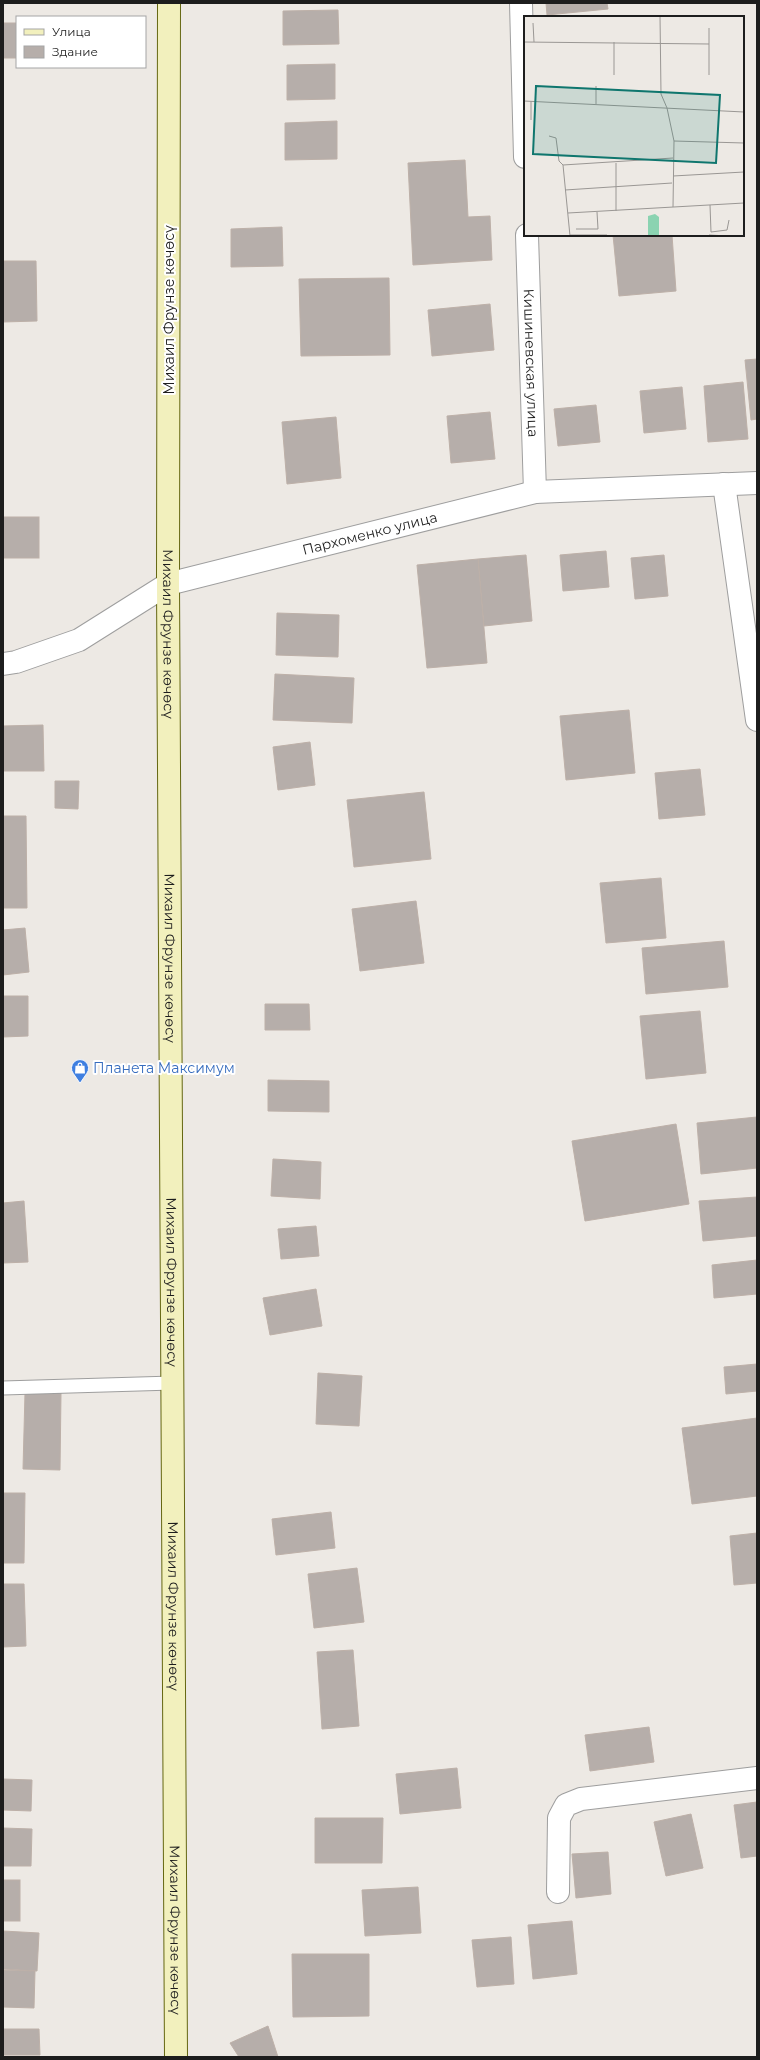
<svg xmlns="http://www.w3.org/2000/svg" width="760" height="2060" font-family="Montserrat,sans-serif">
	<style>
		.building { fill: #b6aeaa; stroke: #bdb0a8 }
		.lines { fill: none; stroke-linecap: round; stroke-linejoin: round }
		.lane-casing { stroke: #9e9e9e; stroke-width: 15 }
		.street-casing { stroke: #9e9e9e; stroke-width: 24 }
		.secondary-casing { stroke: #656711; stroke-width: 24 }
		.lane { stroke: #fff; stroke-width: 13 }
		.street { stroke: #fff; stroke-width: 22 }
		.secondary { stroke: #f2f0bd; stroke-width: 22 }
		.labels { text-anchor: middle; stroke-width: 4; stroke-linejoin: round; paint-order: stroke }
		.street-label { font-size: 14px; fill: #1d1d1d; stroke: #fff }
		.shop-label { font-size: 14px; fill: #366cbe; stroke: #fff; text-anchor: start }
		.inset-road { fill: none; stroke: #9a9794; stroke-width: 1 }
		.view { fill: #0f766e; fill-opacity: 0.15; stroke: #0f766e; stroke-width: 2 }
		.inset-edge { fill: none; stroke: #1d1d1d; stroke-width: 2 }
	</style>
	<rect width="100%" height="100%" fill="#ede9e4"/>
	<!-- building -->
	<g class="building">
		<polygon points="546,3 607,3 608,9 547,15"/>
		<polygon points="338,10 339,44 283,45 283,11"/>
		<rect x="3" y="23" width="14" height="35"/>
		<polygon points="335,64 335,99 287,100 287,65"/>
		<polygon points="337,121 337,159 285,160 285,123"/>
		<polygon points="465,160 468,217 490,216 492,260 413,265 408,163"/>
		<polygon points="282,227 283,266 231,267 231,229"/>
		<polygon points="613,235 672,235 676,291 619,296"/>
		<polygon points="3,261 36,261 37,321 3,322"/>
		<polygon points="389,278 390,355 301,356 299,279"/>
		<polygon points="490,304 494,350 432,356 428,310"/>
		<polygon points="757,359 757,419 751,420 745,360"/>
		<polygon points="743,382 748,439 708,442 704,386"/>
		<polygon points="682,387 686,429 644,433 640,391"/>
		<polygon points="596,405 600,442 558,446 554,409"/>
		<polygon points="490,412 495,459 451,463 447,416"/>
		<polygon points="336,417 341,478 287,484 282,422"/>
		<rect x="3" y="517" width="36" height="41"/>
		<polygon points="606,551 609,587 563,591 560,555"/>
		<polygon points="526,555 532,621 484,626 478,559"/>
		<polygon points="664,555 668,596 635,599 631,558"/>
		<polygon points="478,559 487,663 427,668 417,565"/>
		<polygon points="277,613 339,615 338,657 276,655"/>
		<polygon points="275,674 354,678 352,723 273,720"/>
		<polygon points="629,710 635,773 566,780 560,716"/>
		<polygon points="43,725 44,771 3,771 3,726"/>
		<polygon points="310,742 315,785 278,790 273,747"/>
		<polygon points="700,769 705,815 659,819 655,773"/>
		<polygon points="55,781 79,781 78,809 55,808"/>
		<polygon points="424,792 431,859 354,867 347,800"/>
		<polygon points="3,816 26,816 27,908 3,908"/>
		<polygon points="661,878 666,938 606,943 600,883"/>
		<polygon points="416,901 424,963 360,971 352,909"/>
		<polygon points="25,928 29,972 3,975 3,930"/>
		<polygon points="724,941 728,987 646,994 642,948"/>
		<polygon points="3,996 28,996 28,1036 3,1037"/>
		<polygon points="265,1004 309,1004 310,1030 265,1030"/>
		<polygon points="700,1011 706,1073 646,1079 640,1016"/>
		<polygon points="268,1080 329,1081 329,1112 268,1111"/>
		<polygon points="757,1117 757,1168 701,1174 697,1123"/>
		<polygon points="676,1124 689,1204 585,1221 572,1141"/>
		<polygon points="273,1159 321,1162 320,1199 271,1196"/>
		<polygon points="757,1197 757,1236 703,1241 699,1201"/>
		<polygon points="24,1201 28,1262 3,1263 3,1203"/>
		<polygon points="316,1226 319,1256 281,1259 278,1229"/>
		<polygon points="757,1260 757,1294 714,1298 712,1265"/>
		<polygon points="316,1289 322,1326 270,1335 263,1298"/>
		<polygon points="757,1364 757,1391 726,1394 724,1367"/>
		<polygon points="318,1373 362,1376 359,1426 316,1424"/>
		<polygon points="25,1393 61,1393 60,1470 23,1469"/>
		<polygon points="757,1418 757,1496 692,1504 682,1428"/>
		<polygon points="3,1493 25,1493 24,1563 3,1563"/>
		<polygon points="331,1512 335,1548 276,1555 272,1519"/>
		<polygon points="757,1533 757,1583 734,1585 730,1536"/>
		<polygon points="357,1568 364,1622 314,1628 308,1574"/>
		<polygon points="3,1584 24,1584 26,1646 3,1647"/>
		<polygon points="353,1650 359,1726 322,1729 317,1652"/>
		<polygon points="649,1727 654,1762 590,1771 585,1735"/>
		<polygon points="457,1768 461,1808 400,1814 396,1774"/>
		<polygon points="3,1779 32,1780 31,1811 3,1810"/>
		<polygon points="757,1802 757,1856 741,1858 734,1805"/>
		<polygon points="691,1814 703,1868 666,1876 654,1822"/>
		<polygon points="315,1818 383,1818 382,1863 315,1863"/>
		<polygon points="3,1828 32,1829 31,1866 3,1866"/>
		<polygon points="608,1852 611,1894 576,1898 572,1854"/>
		<rect x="3" y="1880" width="17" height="41"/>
		<polygon points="418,1887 421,1933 365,1936 362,1890"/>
		<polygon points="572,1921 577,1974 533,1979 528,1925"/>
		<polygon points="3,1931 39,1933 37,1971 3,1969"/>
		<polygon points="511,1937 514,1984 477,1987 472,1940"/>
		<polygon points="292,1954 369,1954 369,2016 293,2017"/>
		<polygon points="3,1970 35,1971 34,2008 3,2007"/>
		<polygon points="268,2026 278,2057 239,2057 230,2043"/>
		<polygon points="3,2029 39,2029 40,2055 3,2055"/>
	</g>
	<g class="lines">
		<!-- lane casing -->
		<g class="lane-casing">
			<polyline id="lane" points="3,1388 173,1383"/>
		</g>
		<!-- street casing -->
		<g class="street-casing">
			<g id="street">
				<polyline points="521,3 525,157"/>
				<path id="s1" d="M527,235l8,257"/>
				<polyline points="724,484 757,720"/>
				<path id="s2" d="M3,664l13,-2 63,-22 89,-56 367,-92 222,-9"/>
				<polyline points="558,1892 559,1818 566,1805 581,1799 757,1778"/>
			</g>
		</g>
		<!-- secondary casing -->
		<g class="secondary-casing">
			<g id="secondary">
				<path id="s3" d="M169,3l-1,581 8,1473"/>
			</g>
		</g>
		<!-- lane -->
		<use href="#lane" class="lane"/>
		<!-- street -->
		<use href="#street" class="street"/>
		<!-- secondary -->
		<use href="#secondary" class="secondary"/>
	</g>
	<!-- icons -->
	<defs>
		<g id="shop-pin" transform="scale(0.9)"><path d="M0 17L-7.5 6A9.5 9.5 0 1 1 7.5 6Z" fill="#3f7fe0" stroke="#fff"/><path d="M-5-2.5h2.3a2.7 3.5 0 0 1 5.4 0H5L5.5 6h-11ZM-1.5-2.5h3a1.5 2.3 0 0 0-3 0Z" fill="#fff"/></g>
	</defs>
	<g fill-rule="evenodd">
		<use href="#shop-pin" x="80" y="1068"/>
	</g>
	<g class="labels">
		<!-- street labels -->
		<g class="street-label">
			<text transform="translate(169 310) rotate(-90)" y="5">Михаил Фрунзе көчөсү</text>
			<text dy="5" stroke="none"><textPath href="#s1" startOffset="128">Кишиневская улица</textPath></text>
			<text dy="5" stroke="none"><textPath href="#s2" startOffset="393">Пархоменко улица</textPath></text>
			<text dy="5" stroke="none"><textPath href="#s3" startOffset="631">Михаил Фрунзе көчөсү</textPath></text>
			<text dy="5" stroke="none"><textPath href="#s3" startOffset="955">Михаил Фрунзе көчөсү</textPath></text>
			<text dy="5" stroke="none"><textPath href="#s3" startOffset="1279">Михаил Фрунзе көчөсү</textPath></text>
			<text dy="5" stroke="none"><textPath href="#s3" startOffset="1603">Михаил Фрунзе көчөсү</textPath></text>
			<text dy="5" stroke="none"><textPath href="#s3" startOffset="1927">Михаил Фрунзе көчөсү</textPath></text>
		</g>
		<!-- shop labels -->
		<g class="shop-label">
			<text x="93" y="1073">Планета Максимум</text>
		</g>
	</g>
	<!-- overview -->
	<g transform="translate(524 16)">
		<rect width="220" height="220" fill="#ede9e4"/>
		<path d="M131,198l4,3v19h-11v-20z" fill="#8bd3b1"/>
		<path class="inset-road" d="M136,0l1,78 6,14 7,33 -1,66M9,7l1,19M185,12v47M0,26l185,2M90,26v33M0,85l220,11M72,88v-18M7,104v-19M25,120l7,2 3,23 4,4M150,125l70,2M39,149l110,-7M39,149l7,71M149,160l71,-4M41,174l107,-7M186,189l1,27 16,-2 2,-10M92,195v-48M44,197l176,-10M52,213h22l-1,-17M46,219h37M185,219l19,1M83,220h32"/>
		<path class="view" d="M12,70l184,9 -4,68 -183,-9z"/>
		<rect width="220" height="220" class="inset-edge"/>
	</g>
	<!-- border -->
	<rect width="760" height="2060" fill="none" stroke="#1d1d1d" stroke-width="8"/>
	<!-- legend -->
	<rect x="16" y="16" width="130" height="52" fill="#ffffff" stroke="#a5a5a5"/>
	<rect x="24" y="29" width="20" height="6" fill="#f2f0bd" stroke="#a5a5a5"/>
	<text x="52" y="36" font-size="12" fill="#1d1d1d">Улица</text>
	<rect x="24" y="46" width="20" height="12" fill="#b6aeaa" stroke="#a5a5a5"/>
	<text x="52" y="56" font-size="12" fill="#1d1d1d">Здание</text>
</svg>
